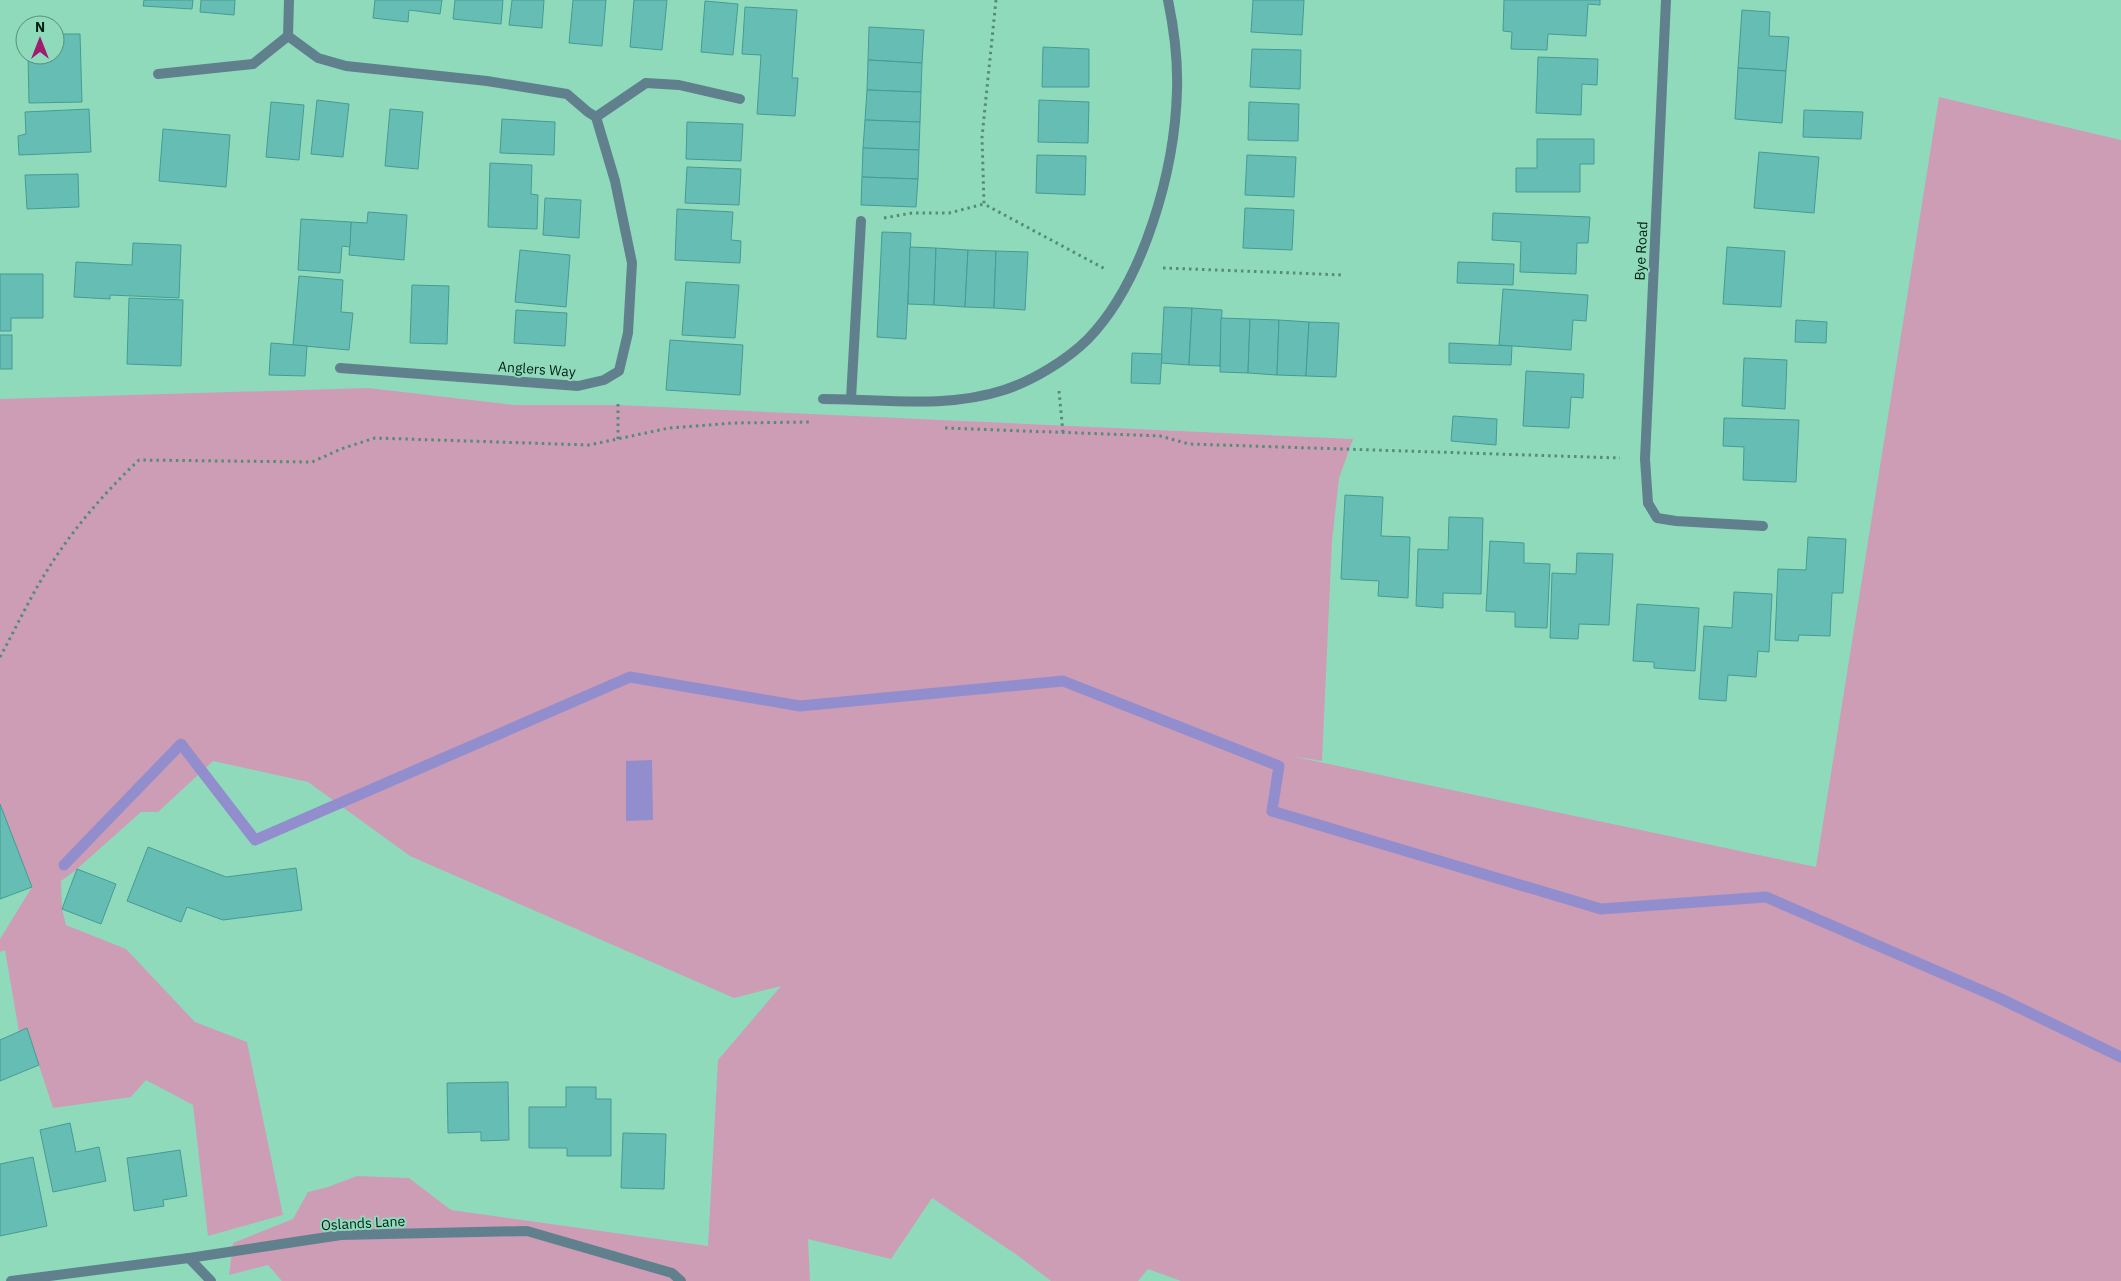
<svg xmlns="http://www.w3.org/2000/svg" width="2121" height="1281" font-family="'IBM Plex Sans',sans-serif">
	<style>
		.green { fill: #cd9db5 }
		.water { fill: #928ecd }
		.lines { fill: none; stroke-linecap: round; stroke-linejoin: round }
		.stream { stroke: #928ecd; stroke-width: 11 }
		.building { fill: #66bdb4; stroke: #439c94 }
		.path { stroke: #548c76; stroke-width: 3; stroke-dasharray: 2.5 4; stroke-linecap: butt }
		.lane { stroke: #61808e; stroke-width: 10 }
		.street { stroke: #61808e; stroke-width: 10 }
		.labels { text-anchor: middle; stroke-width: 4; stroke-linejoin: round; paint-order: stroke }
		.street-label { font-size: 14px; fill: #001e13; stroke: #90dabc }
	</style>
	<rect width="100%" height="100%" fill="#90dabc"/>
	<!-- green -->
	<polygon class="green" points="1939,97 2121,140 2121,1281 1181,1281 1148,1269 1138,1281 1051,1281 1017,1255 932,1198 891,1259 808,1239 810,1281 282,1281 268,1265 229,1275 233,1243 293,1219 308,1192 328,1187 357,1176 409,1178 451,1210 708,1246 718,1060 781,986 734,998 410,856 308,782 213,761 158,812 141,812 77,869 61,881 62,909 66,925 126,949 195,1022 247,1042 283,1215 208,1236 193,1105 146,1080 131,1097 53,1108 27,1029 19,1032 5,950 0,952 0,939 32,887 0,804 0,399 368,388 515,405 618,405 1353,439 1339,478 1332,541 1322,761 1291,756 1816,867"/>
	<!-- water -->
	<polygon class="water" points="652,760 653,820 626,821 626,761"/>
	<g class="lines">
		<!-- stream -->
		<polyline class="stream" points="64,865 181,744 255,840 630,677 800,706 1063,681 1279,766 1272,811 1601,909 1766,897 1999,998 2121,1057"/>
	</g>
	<!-- building -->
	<g class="building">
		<polygon points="144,0 193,0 192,9 143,6"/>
		<polygon points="201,0 235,0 234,15 200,12"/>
		<polygon points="375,0 442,0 440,14 409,10 408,22 373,18"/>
		<polygon points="455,0 503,0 501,24 453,19"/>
		<polygon points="512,0 544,0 542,28 509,25"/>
		<polygon points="573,0 606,0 602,46 569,43"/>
		<polygon points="634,0 667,0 662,50 630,47"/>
		<polygon points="1253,0 1304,0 1302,35 1251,32"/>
		<polygon points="1504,0 1600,0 1600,5 1588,4 1586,36 1548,34 1547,50 1511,49 1512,32 1503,31"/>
		<polygon points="705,1 738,4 733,55 701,52"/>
		<polygon points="745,7 797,10 792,78 798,78 795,116 757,114 761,55 742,54"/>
		<polygon points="1742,10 1770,12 1769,36 1789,37 1786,71 1738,68"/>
		<polygon points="869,27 924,30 922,63 868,60"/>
		<polygon points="55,34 80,34 82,102 29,103 28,55 55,55"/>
		<polygon points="1043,47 1089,49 1089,87 1042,87"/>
		<polygon points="1252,49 1301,50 1300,89 1250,87"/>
		<polygon points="1538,57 1598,59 1597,85 1582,84 1581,115 1536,113"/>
		<polygon points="868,60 922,63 921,92 867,90"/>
		<polygon points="1738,68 1786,71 1782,123 1735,119"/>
		<polygon points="867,90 921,92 920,122 865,120"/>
		<polygon points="317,100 349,104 343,157 311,154"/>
		<polygon points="1039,100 1089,102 1088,143 1038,142"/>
		<polygon points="271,102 304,105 299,160 266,157"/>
		<polygon points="1249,102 1299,104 1298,141 1248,140"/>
		<polygon points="89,109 91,152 19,155 18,136 26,134 25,112"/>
		<polygon points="390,109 423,112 418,169 385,166"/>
		<polygon points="1804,110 1863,112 1861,139 1803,137"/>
		<polygon points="502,119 555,122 554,155 500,153"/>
		<polygon points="865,120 920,122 919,150 863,148"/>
		<polygon points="687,122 743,124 741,161 686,159"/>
		<polygon points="163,129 230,135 226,187 159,181"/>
		<polygon points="1537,139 1594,139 1594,164 1580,164 1580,192 1516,192 1516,168 1537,168"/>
		<polygon points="863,148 919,150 918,179 862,177"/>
		<polygon points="1759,152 1819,157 1814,213 1754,208"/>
		<polygon points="1037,155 1086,156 1085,195 1036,193"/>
		<polygon points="1247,155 1296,157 1294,197 1245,195"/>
		<polygon points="490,163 532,165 531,194 538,195 537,229 488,227"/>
		<polygon points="687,167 741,169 739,205 685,203"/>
		<polygon points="78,174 79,207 27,209 25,175"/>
		<polygon points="862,177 918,179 916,207 861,205"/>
		<polygon points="545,198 581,200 579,238 543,235"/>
		<polygon points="1245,208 1294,210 1292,250 1243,248"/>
		<polygon points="677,209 733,212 731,240 741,241 740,263 675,260"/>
		<polygon points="368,212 407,215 404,260 349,255 351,222 367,223"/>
		<polygon points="1493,213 1590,217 1588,243 1577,243 1576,274 1520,272 1521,242 1492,240"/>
		<polygon points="301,219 351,222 350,247 342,246 340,273 298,270"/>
		<polygon points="882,232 911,233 906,339 877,337"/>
		<polygon points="133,243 181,245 179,298 110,295 110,299 74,297 76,262 132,265"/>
		<polygon points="910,247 936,248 934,305 908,304"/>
		<polygon points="1727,247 1785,251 1781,307 1723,304"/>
		<polygon points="936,248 968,250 965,307 934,305"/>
		<polygon points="520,250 570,255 566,307 515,302"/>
		<polygon points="968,250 996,251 994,308 965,307"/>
		<polygon points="996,251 1028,252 1025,310 994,308"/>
		<polygon points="1458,262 1514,264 1513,285 1457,283"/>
		<polygon points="0,274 43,274 43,318 11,318 11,331 0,331"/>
		<polygon points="299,276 343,280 341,312 353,313 349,350 293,345"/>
		<polygon points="686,282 739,285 735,338 682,335"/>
		<polygon points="412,285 449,286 447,344 410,343"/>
		<polygon points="1503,289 1588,295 1586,321 1573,320 1571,350 1499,345"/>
		<polygon points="129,298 183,300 181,366 127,364"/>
		<polygon points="1164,307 1192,308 1189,365 1161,363"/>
		<polygon points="1192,308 1222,310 1220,366 1189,365"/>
		<polygon points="516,310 567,313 565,346 514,343"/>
		<polygon points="1221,318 1250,319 1248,373 1220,372"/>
		<polygon points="1250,319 1279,320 1277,375 1248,373"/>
		<polygon points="1279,320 1309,322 1306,376 1277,375"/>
		<polygon points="1796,320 1827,322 1826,343 1795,342"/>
		<polygon points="1309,322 1339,323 1336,377 1306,376"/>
		<rect x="0" y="335" width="12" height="34"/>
		<polygon points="670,340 743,345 740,395 666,390"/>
		<polygon points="271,343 307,346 305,376 269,375"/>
		<polygon points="1449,343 1512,346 1511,365 1449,363"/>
		<polygon points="1132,353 1162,354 1160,384 1131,383"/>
		<polygon points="1744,358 1787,360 1785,409 1742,406"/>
		<polygon points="1526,371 1584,374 1583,398 1571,397 1569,428 1523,426"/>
		<polygon points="1453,416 1497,419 1496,445 1451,441"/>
		<polygon points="1724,418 1799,420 1796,482 1743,480 1744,447 1723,446"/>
		<polygon points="1345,495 1383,497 1381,536 1410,537 1408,598 1378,596 1379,581 1341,579"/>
		<polygon points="1449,517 1483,518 1481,594 1443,593 1443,608 1416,606 1418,549 1448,550"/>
		<polygon points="1808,537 1846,539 1843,593 1832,593 1830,636 1799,635 1798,641 1775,640 1778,569 1806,570"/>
		<polygon points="1490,541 1524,543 1524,563 1550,564 1547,628 1515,627 1515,612 1486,611"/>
		<polygon points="1577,553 1613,554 1609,625 1579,624 1578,639 1550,638 1552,573 1576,574"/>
		<polygon points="1734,592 1772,594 1769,652 1758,651 1756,677 1728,675 1726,701 1699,699 1704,626 1732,628"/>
		<polygon points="1637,604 1699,608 1695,671 1654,668 1654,662 1633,661"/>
		<polygon points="0,804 32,887 0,899"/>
		<polygon points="148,847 226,877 296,868 302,910 223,920 187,907 181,922 127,901"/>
		<polygon points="77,869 116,884 101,924 62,909"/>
		<polygon points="27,1028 39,1065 0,1081 0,1040"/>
		<polygon points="508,1082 509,1140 481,1141 481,1132 448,1133 447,1083"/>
		<polygon points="566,1087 596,1087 596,1099 611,1099 611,1156 567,1156 567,1148 529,1148 529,1107 566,1107"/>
		<polygon points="70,1123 76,1152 99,1147 106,1181 53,1192 40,1130"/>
		<polygon points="623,1133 666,1134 664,1189 621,1188"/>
		<polygon points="180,1150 187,1196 163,1200 164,1206 134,1211 127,1158"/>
		<polygon points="33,1157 47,1226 0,1236 0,1164"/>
	</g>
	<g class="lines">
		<!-- path -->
		<g class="path">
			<polyline points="996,0 982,137 984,204 1107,270"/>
			<polyline points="884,218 912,213 949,213 984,204"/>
			<polyline points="1163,268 1344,275"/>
			<polyline points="1059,391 1063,433"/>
			<polyline points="945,428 1160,436 1189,444 1620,458"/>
			<polyline points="618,439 618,401"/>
			<path d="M0,657c16,-29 30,-60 48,-88 25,-40 57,-77 91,-109l173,2 29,-13 34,-11 214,7 80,-17 64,-5 78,-1"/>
		</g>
		<!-- lane -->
		<g class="lane">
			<polyline points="646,83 679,85 740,99"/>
			<polyline points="851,399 861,221"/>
			<polyline points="1648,503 1657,518 1676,521 1763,526"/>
			<polyline points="189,1258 211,1281"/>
		</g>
		<!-- street -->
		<g class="street">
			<polyline points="289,0 288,36 318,58 346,66 487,81 567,94 588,112 596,117 615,181 632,263 628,333 619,371 604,380 578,386 340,368"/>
			<polyline points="158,74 253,64 288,36"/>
			<polyline points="596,117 646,83"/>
			<path d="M823,399c60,0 123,10 181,-9 28,-9 63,-30 84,-51 56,-58 87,-169 89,-249 1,-30 -3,-61 -9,-90"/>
			<polyline points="1648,503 1645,459 1666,0"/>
			<polyline points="11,1281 189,1258 341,1235 527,1231 672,1273 681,1281"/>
		</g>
	</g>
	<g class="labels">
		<!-- street labels -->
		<g class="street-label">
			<text transform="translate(1641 251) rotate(-87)" y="5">Bye Road</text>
			<text transform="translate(537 369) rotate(4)" y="5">Anglers Way</text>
			<text transform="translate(363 1223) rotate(-3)" y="5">Oslands Lane</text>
		</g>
	</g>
	<!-- north arrow -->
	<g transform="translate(40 40)"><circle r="24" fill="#90dabc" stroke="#568f78"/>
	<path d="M0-4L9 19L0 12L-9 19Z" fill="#9e1d71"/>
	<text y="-8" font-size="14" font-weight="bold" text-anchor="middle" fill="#001e13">N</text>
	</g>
</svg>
